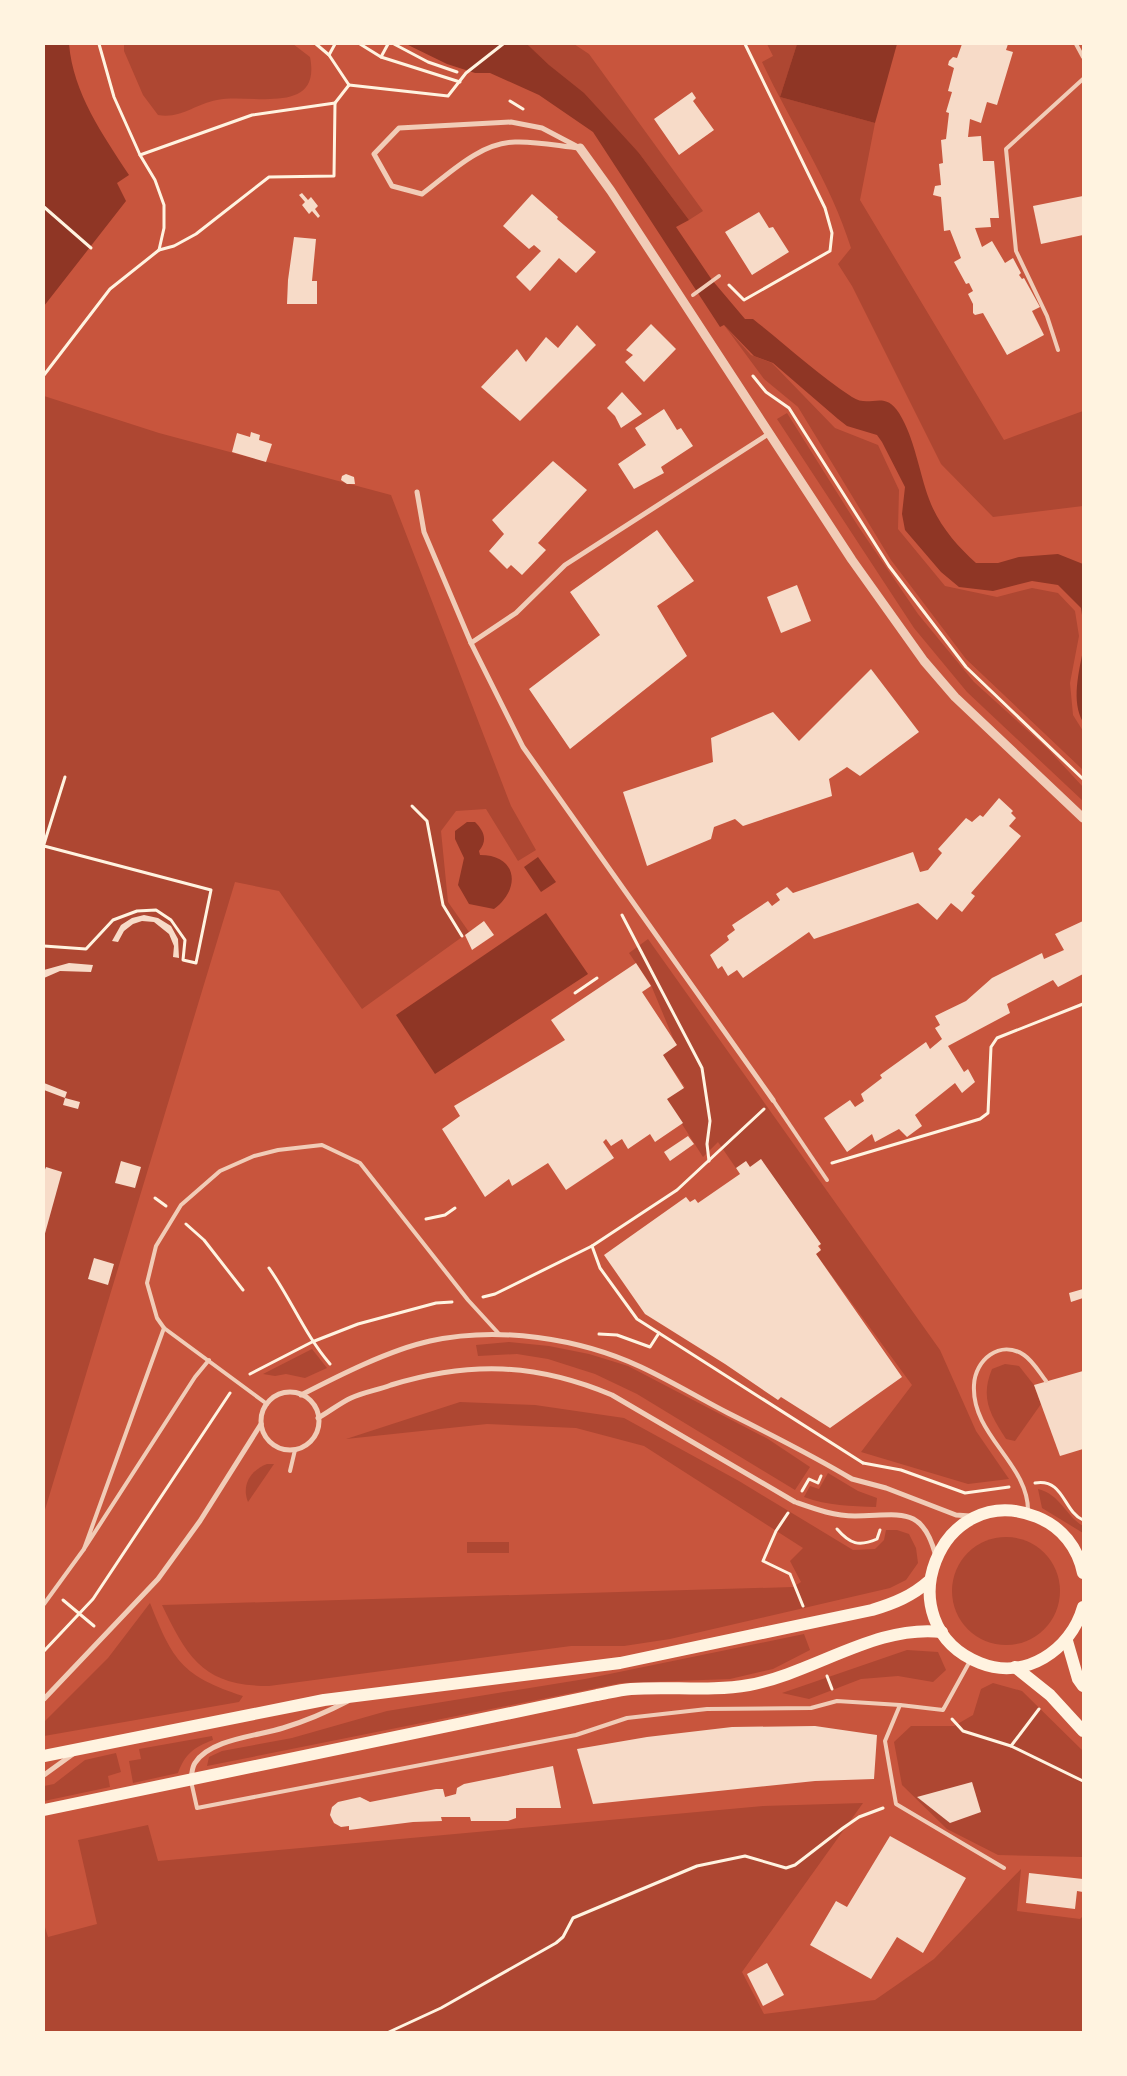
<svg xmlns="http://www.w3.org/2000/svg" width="1127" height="2076" font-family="Spectral,serif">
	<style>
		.green { fill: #ae4732 }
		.water { fill: #8f3625 }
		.building { fill: #f7dbc8 }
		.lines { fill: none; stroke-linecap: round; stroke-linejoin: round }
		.path { stroke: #fff3e0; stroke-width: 3 }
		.service { stroke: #f1ccb7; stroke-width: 4 }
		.minor { stroke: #f1ccb7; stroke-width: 5 }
		.tertiary { stroke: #f1ccb7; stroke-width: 9 }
		.primary { stroke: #fff3e0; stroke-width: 12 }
	</style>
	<rect width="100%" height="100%" fill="#c8553d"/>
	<!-- green -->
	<g class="green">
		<path d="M124,44h169l17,13c12,60 -59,36 -93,43 -22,4 -36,19 -59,15l-15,-20 -19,-44z"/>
		<polygon points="527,44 574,44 589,54 703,211 689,220 639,153"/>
		<path d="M767,44h30l-17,53 95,26 -15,77 144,240 79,-29v95l-90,11 -52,-53 -89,-178 -14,-22 13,-16c-20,-65 -60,-124 -89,-186l11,-6z"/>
		<polygon points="724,325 751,355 772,363 835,428 878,445 899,490 898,529 945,586 997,597 1032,588 1058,593 1075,611 1079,636 1070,683 1073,715 1083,731 1083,770 966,659 891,560 798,407 764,379"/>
		<polygon points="44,396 159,433 391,495 511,806 536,850 518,861 486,809 456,811 441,831 448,902 469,932 362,1009 279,891 235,882 44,1513"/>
		<polygon points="787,413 858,526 918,614 974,682 1048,749 1083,787 1083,801 967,692 914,628 777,419"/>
		<polygon points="648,939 940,1350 976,1431 1009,1479 968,1484 861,1452 912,1385 816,1254 821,1250 820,1244 761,1159 750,1167 746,1161 740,1174 718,1142 703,1157 666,1099 685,1087 662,1054 676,1045 651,985 629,953"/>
		<polygon points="509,1342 549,1346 589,1354 628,1366 768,1439 810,1467 795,1490 637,1394 595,1374 548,1359 517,1354 478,1356 476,1345"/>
		<polygon points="312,1349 327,1368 305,1378 286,1374 275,1376 263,1374"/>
		<path d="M1005,1364l14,2 15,19 7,19 -26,37 -9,-2c-16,-25 -26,-41 -14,-70z"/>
		<path d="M460,1402l75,3 89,13 115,63 114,69 22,-1 9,-9 2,-10h11l12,4 7,14 2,15 -12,17 -16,8 -220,51 -46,7h-53l-302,40c-65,0 -81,-27 -107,-81l631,-18 8,-5 -11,-21 13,-13 -159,-102 -68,-18 -89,-4 -141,15z"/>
		<path d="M267,1464h7l-26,38c-7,-17 3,-32 19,-38z"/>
		<path d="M828,1473l30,18 19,7 -1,9c-25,-1 -48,-1 -72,-10l6,-11 9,3z"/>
		<path d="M1038,1489c23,6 26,25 45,37v7l-41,-25z"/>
		<circle cx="1006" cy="1591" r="54"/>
		<rect x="467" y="1542" width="42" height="11"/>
		<path d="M150,1603c23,58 32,73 93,93l-4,6 -195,34v-14l64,-64z"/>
		<polygon points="804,1634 810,1650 773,1669 730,1679 621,1683 207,1766 209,1757 222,1751 292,1738 387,1711 585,1679"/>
		<polygon points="907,1650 938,1652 946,1670 933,1682 898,1676 861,1679 809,1699 782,1693"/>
		<polygon points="993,1683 1022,1691 1083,1751 1083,1857 998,1855 947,1829 902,1785 894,1742 911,1726 954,1726 973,1715 981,1689"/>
		<path d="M212,1736l1,4c-19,7 -28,14 -35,33l-45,10 -4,-22 12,-2 -2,-10z"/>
		<polygon points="116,1753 121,1772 108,1776 110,1787 44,1801 44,1786 54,1784 85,1760"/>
		<polygon points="863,1803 742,1972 764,2014 875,2000 934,1959 1021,1869 1017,1911 1080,1919 1083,1916 1083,2032 44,2032 44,1924 48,1937 97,1924 78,1840 148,1825 158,1861 763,1806"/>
	</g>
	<!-- water -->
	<g class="water">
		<path d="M44,44h25c4,49 34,91 60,131l-12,8 9,18 -82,105z"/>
		<path d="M406,44h121l22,21 35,28 55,60 50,67 -13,7 36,53 33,39h8c33,26 64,55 99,78 18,12 32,-8 47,16 16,26 20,59 30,86 9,25 28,47 47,64h22l21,-6 39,-3 25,10v58l-2,-14 -23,-23 -26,-4 -39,10 -34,-4 -18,-15 -36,-42 -3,-16 3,-27 -23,-45 -5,-7 -30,-9 -9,-7 -65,-56 -19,-7 -30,-31 -4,2 -127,-195 -54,-37 -49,-22h-15l-28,-9z"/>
		<polygon points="797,44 897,44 875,123 780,97"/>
		<path d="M1083,650v72c-12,-21 -4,-50 0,-72z"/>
		<path d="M467,822h8c9,9 13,18 4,29l1,4c38,0 41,34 14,54l-25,-5 -11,-19 6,-27 -9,-19v-8z"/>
		<polygon points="538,857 556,882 541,892 524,867"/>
		<polygon points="546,913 588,974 435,1074 396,1015"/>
	</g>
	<!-- building -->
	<g class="building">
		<polygon points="962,44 1008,44 1006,50 1013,52 997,105 987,102 981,123 970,119 968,137 981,136 983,161 994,161 999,218 990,218 991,227 975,228 982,247 992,241 1005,263 1013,258 1021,273 1019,275 1022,279 1024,278 1040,307 1032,311 1044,335 1007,355 983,313 975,315 973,313 973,304 968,294 973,291 969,283 966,284 954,262 961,258 950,230 944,231 941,197 933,195 935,186 941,185 939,164 943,163 941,140 946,139 949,113 946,112 952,92 948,91 954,68 948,65 949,61 953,57 957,58"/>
		<polygon points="692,92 696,98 693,101 714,130 679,155 654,119"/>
		<polygon points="302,193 308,200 311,197 318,206 315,209 320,216 318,218 312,211 309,214 302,205 305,202 299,195"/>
		<polygon points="532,194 558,217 557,219 564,225 596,252 576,273 559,258 530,291 516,277 541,251 534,245 529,249 503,226"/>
		<polygon points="1083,196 1083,235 1041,244 1033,206"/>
		<polygon points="759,212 769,228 773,227 789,252 752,275 725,232"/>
		<polygon points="294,237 316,239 312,281 317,281 317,304 287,304 288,280"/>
		<polygon points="651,324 676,349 644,382 625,362 633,355 626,350"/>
		<polygon points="577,325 596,345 520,421 481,387 517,349 526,362 546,337 558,348"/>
		<polygon points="622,392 642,414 621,428 615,416 607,408"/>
		<polygon points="664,409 677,430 681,428 693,446 661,467 664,473 634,489 618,464 646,445 635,428"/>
		<polygon points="251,432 260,435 259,440 272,444 266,462 232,452 237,433 250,437"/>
		<polygon points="553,461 587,490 538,543 546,550 522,575 511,565 507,569 489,551 504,534 492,520"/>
		<polygon points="346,474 354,477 355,484 347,484 341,480 342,476"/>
		<polygon points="657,530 694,581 657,606 687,656 570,749 529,689 600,635 570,592"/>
		<polygon points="797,585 811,621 781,633 767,597"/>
		<polygon points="871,669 919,732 860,776 847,767 829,779 832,796 743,826 735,819 714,827 711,839 647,866 623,792 713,762 711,738 773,712 799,741"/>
		<polygon points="999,798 1013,811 1011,813 1016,818 1009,826 1021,836 971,893 975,896 962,912 951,903 937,920 918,903 814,939 809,932 743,978 737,970 728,976 722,966 718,969 710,955 729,940 727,936 735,930 732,925 768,901 772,906 780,900 776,894 787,887 793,893 913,852 920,872 928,870 942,853 938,849 966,818 972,822 980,815 983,817"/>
		<polygon points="144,915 158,918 171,926 178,939 179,958 173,957 174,946 169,934 154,922 142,921 133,924 124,931 118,942 112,941 121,925 132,918"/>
		<polygon points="484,921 494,935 472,950 465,935"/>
		<polygon points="1083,921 1083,974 1058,987 1053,980 1007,1004 1010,1013 948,1046 964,1072 968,1069 975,1082 962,1093 955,1083 915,1115 922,1126 907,1137 899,1129 875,1142 872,1134 847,1152 824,1118 850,1100 855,1107 864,1101 861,1094 882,1078 880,1075 926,1042 930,1049 942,1039 935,1028 940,1025 935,1016 966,1001 992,978 1042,953 1044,959 1064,950 1055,934"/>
		<polygon points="69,963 93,965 91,972 60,971 44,978 44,970"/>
		<polygon points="636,963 651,986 642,992 677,1045 663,1055 684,1088 667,1099 683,1123 655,1142 650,1134 628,1149 622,1139 611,1146 606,1139 603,1142 614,1158 566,1190 548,1163 512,1186 509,1179 485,1197 442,1129 460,1116 454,1106 565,1040 551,1020"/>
		<polygon points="44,1083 67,1092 65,1098 44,1090"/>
		<polygon points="65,1098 80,1102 78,1109 63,1105"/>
		<polygon points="688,1136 694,1144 670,1161 664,1152"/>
		<polygon points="761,1159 821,1244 818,1246 821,1250 816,1254 902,1377 830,1428 781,1397 778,1400 725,1364 645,1314 604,1255 686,1197 690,1202 695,1199 698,1203 740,1174 736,1168 746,1161 750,1167"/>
		<polygon points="121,1161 141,1167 135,1188 115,1183"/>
		<polygon points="46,1167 62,1172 44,1237 44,1172"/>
		<polygon points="94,1258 114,1264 108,1285 88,1279"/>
		<polygon points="1083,1289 1083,1298 1071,1302 1069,1293"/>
		<polygon points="1083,1371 1083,1449 1060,1456 1034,1385"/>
		<polygon points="815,1726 877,1735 874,1779 815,1781 593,1804 577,1749 647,1737 732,1727"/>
		<polygon points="553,1766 561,1808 516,1808 516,1818 508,1821 471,1821 470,1817 441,1817 442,1821 413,1822 349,1830 349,1826 341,1827 334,1823 330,1815 332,1807 338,1802 360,1797 370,1802 436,1789 443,1789 445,1797 456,1794 457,1788 464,1784"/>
		<polygon points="972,1782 981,1812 950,1823 917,1797"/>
		<polygon points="890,1836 966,1878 923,1953 897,1937 871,1979 810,1945 836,1901 847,1907"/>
		<polygon points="1029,1873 1083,1879 1083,1892 1077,1891 1075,1909 1026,1903"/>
		<polygon points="767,1963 784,1995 763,2006 747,1974"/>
	</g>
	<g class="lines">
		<!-- path -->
		<g class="path">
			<polyline points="316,44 329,55 349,85"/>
			<polyline points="360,44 381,57 460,82"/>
			<polyline points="394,44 428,62 457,72"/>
			<polyline points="329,55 335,44"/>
			<polyline points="381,57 388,44"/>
			<polyline points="349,85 448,96 466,73 503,44"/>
			<polyline points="510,101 523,109"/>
			<polyline points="140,155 252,115 335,103"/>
			<polyline points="44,207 91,248"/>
			<polyline points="159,250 174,246 196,234 269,177 334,176 335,103 349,85"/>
			<polyline points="729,285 744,300 830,251 832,233 825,208 745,44"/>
			<polyline points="44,375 110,289 159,250 164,228 164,205 155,180 140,155 114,97 99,44"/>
			<polyline points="753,376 766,392 789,408 889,566 966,667 1083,779"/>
			<polyline points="412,806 427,821 443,905 462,936"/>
			<polyline points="44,844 65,777"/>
			<polyline points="44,846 211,890 196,963 183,960 185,940 171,920 156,910 137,911 113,920 86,949 44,946"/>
			<polyline points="622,915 702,1068 710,1121 707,1144 709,1161"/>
			<polyline points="575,993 597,978"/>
			<polyline points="832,1163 980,1119 988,1113 991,1047 997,1038 1083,1004"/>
			<polyline points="155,1198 166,1206"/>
			<polyline points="426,1219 445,1215 455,1208"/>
			<polyline points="186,1224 204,1240 243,1290"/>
			<polyline points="592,1246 600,1268 637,1319 863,1463"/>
			<path d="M269,1268c22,31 36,67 61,96"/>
			<polyline points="483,1297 495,1294 592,1246 677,1190 764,1109"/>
			<polyline points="599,1334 617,1335 650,1347 659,1333"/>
			<polyline points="250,1374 312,1342 358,1324 436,1303 452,1302"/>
			<polyline points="863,1463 901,1470 965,1493 1009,1487"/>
			<path d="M1035,1483c29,-5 28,28 48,37"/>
			<polyline points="802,1491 809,1479 818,1483 821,1476"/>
			<polyline points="788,1513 776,1531 763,1561 790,1574 803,1606"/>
			<path d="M837,1529c13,15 22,18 40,10l3,-9"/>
			<polyline points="63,1600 94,1626"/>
			<polyline points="44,1651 93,1599 230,1393"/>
			<polyline points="827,1676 832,1689"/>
			<polyline points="1039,1709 1011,1746 1083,1781"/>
			<polyline points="952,1719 963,1731 1011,1746"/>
			<polyline points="389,2032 441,2008 556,1943 563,1937 573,1918 697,1866 745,1856 786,1868 795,1865 843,1828 859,1817 883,1808"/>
		</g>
		<!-- service -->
		<g class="service">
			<polyline points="1076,44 1083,57"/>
			<polyline points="693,295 719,276"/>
			<polyline points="1058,350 1047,316 1016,251 1006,149 1083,79"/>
			<polyline points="773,1100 827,1180"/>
			<polyline points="164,1328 84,1549 195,1377 209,1360"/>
			<polyline points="267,1404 164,1328 157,1318 147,1283 156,1246 181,1205 220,1171 254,1156 278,1150 322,1145 360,1163 468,1300 500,1335"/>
			<polyline points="290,1471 295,1450"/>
			<path d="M1028,1513c2,-49 -57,-77 -54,-128 1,-25 26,-46 50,-30 9,6 15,17 22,26"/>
			<polyline points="44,1604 84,1549"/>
			<polyline points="970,1661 943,1710 900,1705 885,1741 896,1804 1004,1868"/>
			<polyline points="191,1781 197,1808 576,1735 627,1718 707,1709 811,1708 837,1701 900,1705"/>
		</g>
		<!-- minor -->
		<g class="minor">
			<path d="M511,122l31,6 38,20c-21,-2 -44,-7 -65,-6 -36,1 -66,32 -93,52l-30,-8 -18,-32 25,-26z"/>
			<polyline points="417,492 424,532 471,643 523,747 773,1100"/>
			<polyline points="471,643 516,613 565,565 770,433"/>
			<circle cx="290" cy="1421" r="29"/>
			<path d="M301,1395c37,-19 88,-45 129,-54 68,-15 149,-3 211,26 30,14 58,31 87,46 42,21 84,42 124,66l34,9 70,27 14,1"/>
			<path d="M318,1418c11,-6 22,-15 33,-20 13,-6 27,-8 40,-13 79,-24 145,-22 221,10l183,107c20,7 39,14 60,14 44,0 68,-12 81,41"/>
			<polyline points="44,1699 158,1579 200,1521 261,1424"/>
			<polyline points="44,1775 73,1754"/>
			<path d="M191,1778c1,-4 1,-11 4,-15 15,-24 63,-27 88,-35 23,-7 44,-16 65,-27"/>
		</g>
		<!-- tertiary -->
		<polyline class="tertiary" points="580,148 611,191 852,560 924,661 955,697 1083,818"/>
		<!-- primary -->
		<g class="primary">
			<path d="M1083,1573c-5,-25 -21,-46 -46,-56 -97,-39 -154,107 -57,146 45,18 91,-13 103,-56"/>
			<polyline points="1067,1641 1078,1679 1083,1686"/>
			<polyline points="1015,1667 1050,1695 1083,1731"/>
			<path d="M44,1756l280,-56 296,-37 252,-53c23,-7 40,-14 57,-29"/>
			<path d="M44,1810l553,-115c11,-2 22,-5 34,-6 39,-3 79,3 118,-4 65,-12 127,-61 193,-53"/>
		</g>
	</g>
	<!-- border -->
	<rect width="1127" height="2076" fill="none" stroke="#fff3e0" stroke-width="90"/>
</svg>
